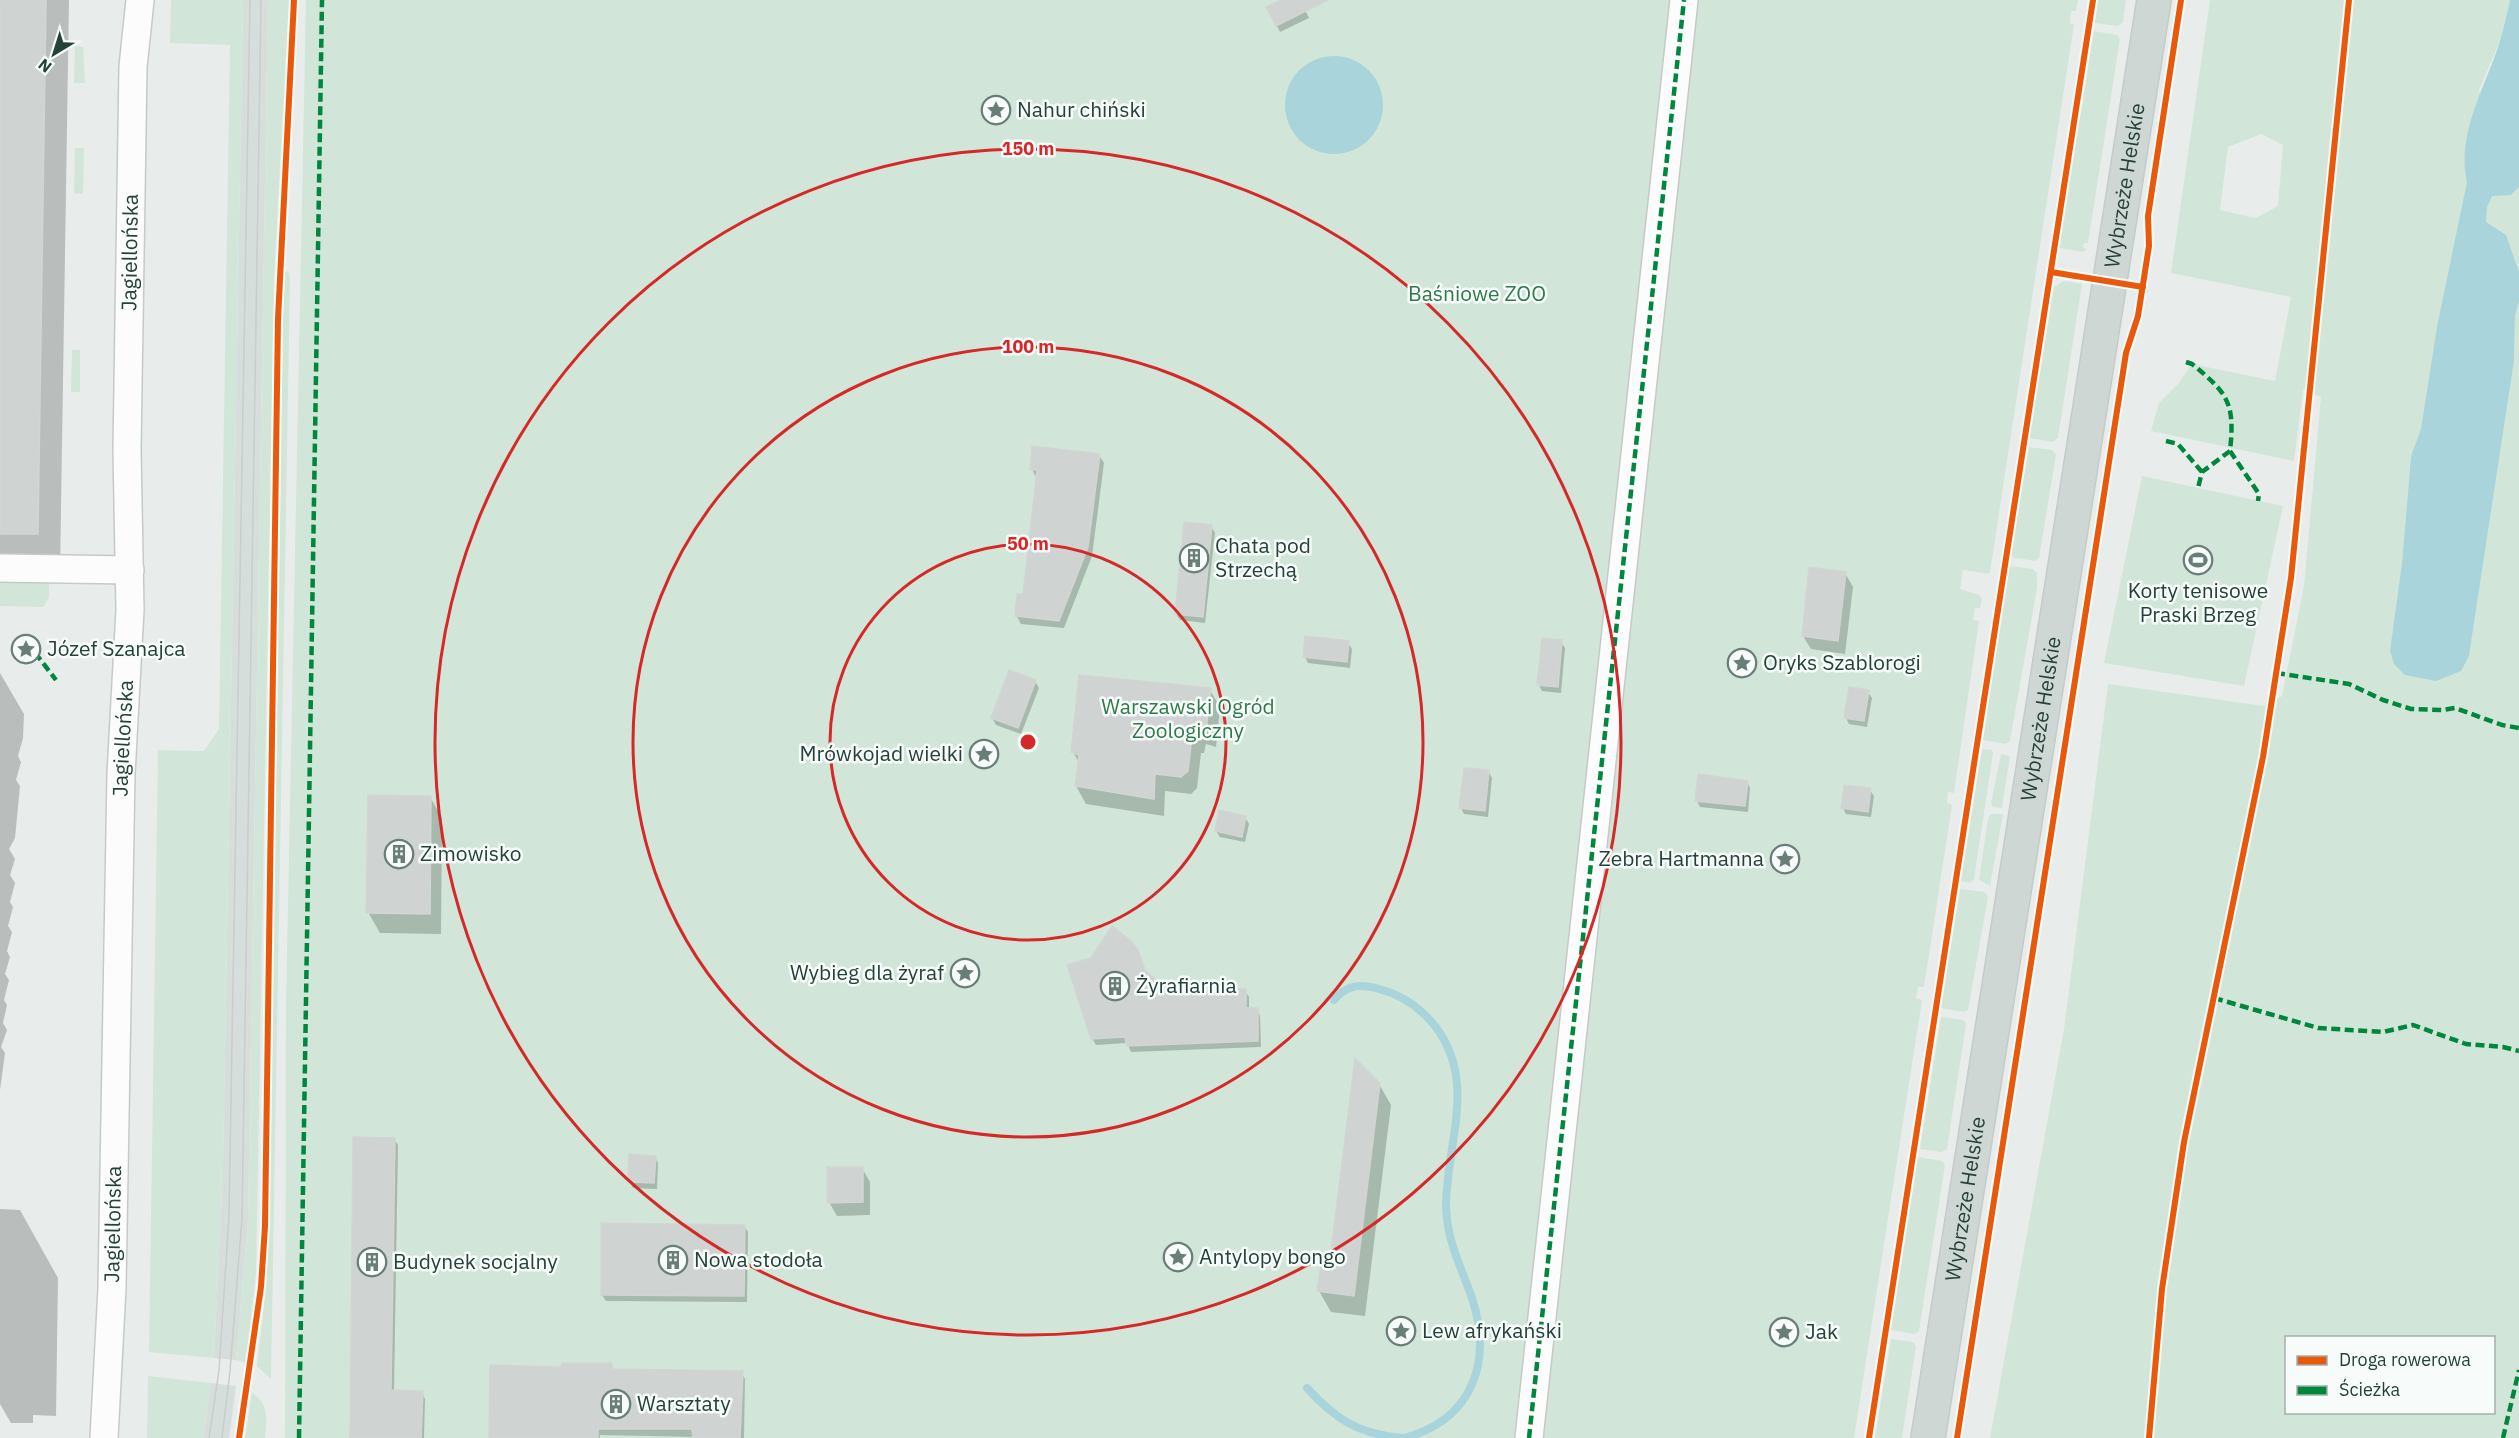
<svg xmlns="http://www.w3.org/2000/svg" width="2519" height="1438" font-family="'IBM Plex Sans',sans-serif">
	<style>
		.built { fill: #d6dedb }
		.green { fill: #d1e6d8; fill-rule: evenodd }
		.water { fill: #a9d4db }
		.shadow { fill: #0003 }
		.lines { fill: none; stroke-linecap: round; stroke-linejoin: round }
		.stream { stroke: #a9d4db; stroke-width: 8 }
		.building { fill: #cfd4d2; stroke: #d1d6d4; stroke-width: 1.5 }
		.minor-casing { stroke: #c5cac8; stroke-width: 30 }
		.major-casing { stroke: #c3ccc9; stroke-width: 36 }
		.minor { stroke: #fcfcfc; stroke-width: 27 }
		.major { stroke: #cfd7d5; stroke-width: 33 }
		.tram { stroke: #c9cdcc; stroke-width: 1.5 }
		.quiet { stroke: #00873e; stroke-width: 4.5; stroke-dasharray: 9 4.5; stroke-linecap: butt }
		.cycleway-casing { stroke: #f7fbf9; stroke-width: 10 }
		.cycleway { stroke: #e8590c; stroke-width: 6 }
		.ring { fill: none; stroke: #d62828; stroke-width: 3 }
		.labels { text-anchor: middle; stroke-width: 5; stroke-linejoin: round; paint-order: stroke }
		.poi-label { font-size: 21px; fill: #24423a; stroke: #f7fbf9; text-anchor: start }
		.street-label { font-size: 21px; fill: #24423a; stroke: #f7fbf9 }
		.park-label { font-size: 21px; fill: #2d7a4b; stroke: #f7fbf9 }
		.centre { fill: #d62828; stroke: #f7fbf9; stroke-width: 3 }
		.ring-label { font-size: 18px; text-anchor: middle; font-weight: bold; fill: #d62828; stroke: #f7fbf9; stroke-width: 5; stroke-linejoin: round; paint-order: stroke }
	</style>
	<rect width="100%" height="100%" fill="#e8edeb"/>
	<!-- built -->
	<g class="built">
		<polygon points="243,0 268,0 248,1220 236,1360 214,1358 223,1168"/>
		<polygon points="211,1383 236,1386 229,1438 203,1438"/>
	</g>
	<!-- green -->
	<g class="green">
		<polygon points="171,0 243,0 223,1168 214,1358 149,1352 158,750 204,751 219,729 230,45 170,43"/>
		<polygon points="268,0 289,0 274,280 256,1273 246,1363 236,1360 248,1220"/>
		<polygon points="306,0 2078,0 2076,11 2071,11 2070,24 2074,24 1990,572 1988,574 1963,570 1960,589 1979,595 1982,599 1980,608 1975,608 1973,620 1979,621 1954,793 1948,792 1947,803 1952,805 1924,987 1918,987 1916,998 1922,1000 1854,1438 285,1438 286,1006"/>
		<polygon points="2098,0 2126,0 2123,22 2118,26 2095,23"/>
		<path d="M2210,0h300l-10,41 -21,49 32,105 8,-8v107l-82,33 -5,47 -11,55 -10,27 -9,107 -12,87 79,6 45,-295 1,-45 4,-15v1137h-529l74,-409 44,-345 156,22 18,-10 22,-110 17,-189 -18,-8 -9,72 -143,-30 8,-28 19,-19 14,-20 83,17 16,-84 -120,-24zM2261,134l22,11 -5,61 -22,12 -36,-8 8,-63zM2286,1338h208v74h-208z"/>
		<polygon points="2094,31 2117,35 2120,39 2088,243 2084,243 2083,248 2087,249 2083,252 2059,248"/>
		<polygon points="75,46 83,47 85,83 74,83"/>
		<polygon points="75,148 84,148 83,194 74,193"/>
		<polygon points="288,271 290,277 271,1379 257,1366 266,1289 269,1226 283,318 285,272"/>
		<polygon points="2064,281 2082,284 2058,438 2053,442 2029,438 2054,287"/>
		<polygon points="72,350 80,350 80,392 71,392"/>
		<polygon points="2029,447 2052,450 2056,455 2039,558 2035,561 2010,557"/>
		<polygon points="2142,476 2283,506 2244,686 2104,663"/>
		<polygon points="2008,566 2033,569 2037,573 2037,588 2010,741 2006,744 1983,740"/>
		<polygon points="0,583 49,583 49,598 43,607 0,606"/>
		<polygon points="1982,749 1992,750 1993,753 1974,879 1970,883 1961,881"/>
		<polygon points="2001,754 2010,756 2002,808 1993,807 1991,803"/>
		<polygon points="1991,814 2003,814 1990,886 1979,880 1988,818"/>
		<polygon points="1960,889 1985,892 1988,897 1968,1010 1964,1012 1941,1008"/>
		<polygon points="1941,1017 1963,1020 1966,1024 1947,1149 1942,1152 1920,1149"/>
		<polygon points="1918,1157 1942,1161 1945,1165 1919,1331 1914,1334 1891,1330"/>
		<polygon points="1891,1339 1913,1342 1916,1346 1902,1438 1875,1438"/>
		<polygon points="148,1376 211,1383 203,1438 147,1438"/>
		<path d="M252,1393c17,10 15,27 13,45h-20z"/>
	</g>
	<!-- water -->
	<g class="water">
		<path d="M2510,0h9v187l-8,8 -19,1 -5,11 -1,15 20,13 13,37v29l-4,15 -1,45 -45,295 -8,15 -25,10 -31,-6 -11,-11 -4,-14 12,-87 9,-107 10,-27 16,-102 30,-145c-11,-49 19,-96 33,-141 4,-14 7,-28 10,-41z"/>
		<circle cx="1334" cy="105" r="49"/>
	</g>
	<!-- shadow -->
	<g class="shadow">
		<polygon points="0,0 69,0 60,573 0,560"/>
		<polygon points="1284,0 1300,0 1309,18 1280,32 1268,8"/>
		<polygon points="1099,455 1104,463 1092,556 1064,628 1021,624 1016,615 1024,596 1037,479 1032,469"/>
		<polygon points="1211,526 1215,533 1205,623 1180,620 1176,614"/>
		<polygon points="1845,573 1853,587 1845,654 1811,649 1803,636"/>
		<polygon points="1561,642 1565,648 1561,693 1542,691 1539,685"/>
		<polygon points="1348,643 1352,649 1350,668 1308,663 1305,657"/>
		<polygon points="0,673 24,714 23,738 18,756 21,762 16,780 20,786 15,838 9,849 15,859 10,875 15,883 10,902 13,907 8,926 12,932 7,951 10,957 5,974 9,980 4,1000 7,1005 3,1023 7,1030 1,1047 5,1053 0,1090"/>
		<polygon points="1035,681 1039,688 1021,734 996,725 992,718"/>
		<polygon points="1210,690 1220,707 1216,747 1206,744 1204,753 1201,753 1197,788 1191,794 1165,791 1164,816 1086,804 1076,786 1080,764 1073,752"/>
		<polygon points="1868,692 1872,698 1867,727 1849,724 1846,718"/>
		<polygon points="1488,771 1492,778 1488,817 1464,814 1461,808"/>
		<polygon points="1747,782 1750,788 1748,812 1700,807 1697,801"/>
		<polygon points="1870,790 1874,796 1871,817 1846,814 1843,808"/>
		<polygon points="430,797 442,818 441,934 380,933 368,912"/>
		<polygon points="1245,817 1249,824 1245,842 1220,837 1216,831"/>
		<polygon points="1137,951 1146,973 1165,989 1245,991 1249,997 1249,1009 1257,1009 1260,1016 1261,1047 1131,1052 1127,1043 1096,1045 1092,1038"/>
		<polygon points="1379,1084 1391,1105 1365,1316 1331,1312 1319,1291 1331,1268"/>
		<polygon points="394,1139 398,1145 394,1392 422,1393 425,1399 424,1438 351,1438"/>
		<polygon points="655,1157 658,1163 657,1189 633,1188 629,1181"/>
		<polygon points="862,1168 870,1182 870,1215 837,1216 829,1202"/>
		<polygon points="0,1209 20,1210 58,1278 56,1416 33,1415 33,1423 11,1423 0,1404"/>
		<polygon points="744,1226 748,1232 747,1302 606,1301 602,1295"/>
		<polygon points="611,1365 614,1370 742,1373 745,1379 744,1438 600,1435 600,1438 491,1438 563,1368"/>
	</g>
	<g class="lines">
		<!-- stream -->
		<g class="stream">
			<path d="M1334,1000c13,-16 27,-16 45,-11 23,6 41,18 56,37 43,56 11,118 11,181 1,34 15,60 26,91 21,65 0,122 -68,140"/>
			<path d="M1307,1388c29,32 52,46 95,50"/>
		</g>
	</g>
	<!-- building -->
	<g class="building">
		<polygon points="0,0 46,0 38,534 0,534"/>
		<polygon points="1281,0 1328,0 1276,26 1266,7"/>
		<polygon points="1032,446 1100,454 1088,547 1059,621 1015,616 1017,594 1023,594 1037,470 1030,470"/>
		<polygon points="1184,522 1212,525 1203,617 1175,614"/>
		<polygon points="1809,567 1846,572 1838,641 1802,636"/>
		<polygon points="1305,636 1349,641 1347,662 1303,657"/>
		<polygon points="1542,638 1562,640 1558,687 1537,685"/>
		<polygon points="1009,670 1036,680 1018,728 991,718"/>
		<polygon points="1079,675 1211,688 1206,731 1196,727 1194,736 1192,736 1188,771 1181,777 1155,774 1154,799 1075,786 1079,755 1071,752"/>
		<polygon points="1849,687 1869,690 1864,721 1844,718"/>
		<polygon points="1464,768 1489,770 1485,811 1459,808"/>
		<polygon points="1698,774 1748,781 1745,806 1695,801"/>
		<polygon points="1844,785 1871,788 1868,812 1841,808"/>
		<polygon points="368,795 431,796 430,914 366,913"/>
		<polygon points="1219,810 1246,816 1242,837 1215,831"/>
		<polygon points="1112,926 1130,940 1138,950 1145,970 1165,988 1246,989 1246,1008 1258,1008 1258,1041 1126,1046 1125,1037 1091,1039 1067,965 1091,958"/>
		<polygon points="1355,1058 1380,1083 1354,1296 1317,1291 1321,1266 1329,1267"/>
		<polygon points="353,1137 395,1138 391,1390 423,1391 421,1438 350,1438"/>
		<polygon points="629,1154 656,1156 654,1183 628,1182"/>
		<polygon points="827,1167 863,1167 863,1202 827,1203"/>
		<polygon points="601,1223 745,1225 744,1296 601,1295"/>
		<polygon points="562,1363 612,1363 612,1369 743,1371 740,1438 693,1438 692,1429 598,1429 598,1438 489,1438 490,1365 561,1367"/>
	</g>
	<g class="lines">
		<!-- minor casing -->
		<g class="minor-casing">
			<g id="minor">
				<polyline points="0,568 130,570"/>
				<path id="s1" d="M104,1438l8,-150 9,-514 9,-164 -3,-160 6,-383 7,-67"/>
				<polyline points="1529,1438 1684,0"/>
			</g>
		</g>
		<!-- major casing -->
		<g class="major-casing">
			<g id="major">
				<path id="s2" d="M1928,1438l226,-1438"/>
			</g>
		</g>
		<!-- minor -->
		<use href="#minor" class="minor"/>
		<!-- major -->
		<use href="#major" class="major"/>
		<!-- tram -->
		<g class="tram">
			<polyline points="209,1438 219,1370 229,1216 250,0"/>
			<polyline points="222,1438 230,1371 242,1218 261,0"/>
		</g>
		<!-- quiet -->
		<g class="quiet">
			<path d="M2186,362l6,2c37,30 43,40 38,87l-28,21 -4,16"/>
			<polyline points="2166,441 2178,444 2202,472"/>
			<polyline points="2230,451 2259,494 2258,501"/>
			<polyline points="35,639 36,654 56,680"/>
			<polyline points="2276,673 2349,684 2383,700 2411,709 2442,710 2455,708 2502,725 2519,728"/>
			<polyline points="2214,998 2318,1028 2383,1032 2413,1025 2466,1044 2503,1047 2519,1051"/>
			<polyline points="299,1438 322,0"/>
			<polyline points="1529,1438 1684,0"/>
			<polyline points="2503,1438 2519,1370"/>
		</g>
		<!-- cycleway casing -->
		<g class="cycleway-casing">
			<g id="cycleway">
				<polyline points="2051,272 2143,287"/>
				<polyline points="239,1438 261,1287 265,1226 278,319 294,0"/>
				<polyline points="1869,1438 2093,0"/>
				<polyline points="1957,1438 2126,353 2138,316 2149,246 2148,216 2181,0"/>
				<polyline points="2149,1438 2162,1289 2184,1142 2263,757 2291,578 2349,0"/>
			</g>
		</g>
		<!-- cycleway -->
		<use href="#cycleway" class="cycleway"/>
	</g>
	<!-- distance rings -->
	<g class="ring">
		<circle cx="1028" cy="742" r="198"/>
		<circle cx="1028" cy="742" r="395"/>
		<circle cx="1028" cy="742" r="593"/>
	</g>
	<!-- icons -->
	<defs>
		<g id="sight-ring" transform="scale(1.5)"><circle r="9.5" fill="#f7fbf9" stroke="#697e78" stroke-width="1.5"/><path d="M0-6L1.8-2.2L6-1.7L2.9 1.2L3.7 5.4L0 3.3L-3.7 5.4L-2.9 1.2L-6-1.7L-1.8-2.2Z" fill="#697e78"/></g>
		<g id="building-ring" transform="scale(1.5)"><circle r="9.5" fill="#f7fbf9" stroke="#697e78" stroke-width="1.5"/><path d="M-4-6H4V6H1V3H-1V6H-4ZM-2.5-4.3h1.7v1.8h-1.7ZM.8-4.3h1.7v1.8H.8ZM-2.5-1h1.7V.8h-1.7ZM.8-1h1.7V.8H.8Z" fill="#697e78"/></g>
		<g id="stadium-ring" transform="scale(1.5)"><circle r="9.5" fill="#f7fbf9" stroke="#697e78" stroke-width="1.5"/><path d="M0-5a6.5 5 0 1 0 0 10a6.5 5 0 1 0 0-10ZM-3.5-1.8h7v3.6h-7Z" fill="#697e78"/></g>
	</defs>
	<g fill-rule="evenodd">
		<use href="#sight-ring" x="996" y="110"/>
		<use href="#building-ring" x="1194" y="558"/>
		<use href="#stadium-ring" x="2198" y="560"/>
		<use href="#sight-ring" x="26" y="649"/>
		<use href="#sight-ring" x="1742" y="663"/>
		<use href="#sight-ring" x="984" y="754"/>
		<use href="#building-ring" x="399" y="854"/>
		<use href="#sight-ring" x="1785" y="859"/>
		<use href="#sight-ring" x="965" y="973"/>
		<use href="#building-ring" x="1115" y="986"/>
		<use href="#sight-ring" x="1178" y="1257"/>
		<use href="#building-ring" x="673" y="1260"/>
		<use href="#building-ring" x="372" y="1262"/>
		<use href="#sight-ring" x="1401" y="1331"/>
		<use href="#sight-ring" x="1784" y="1332"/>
		<use href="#building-ring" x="616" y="1404"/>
	</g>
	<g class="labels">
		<!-- poi labels -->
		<g class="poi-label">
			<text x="1017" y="117">Nahur chiński</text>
			<text x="1215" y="553">Chata pod<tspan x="1215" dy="24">Strzechą</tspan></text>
			<text x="2198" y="598" text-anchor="middle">Korty tenisowe<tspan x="2198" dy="24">Praski Brzeg</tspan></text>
			<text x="47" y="656">Józef Szanajca</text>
			<text x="1763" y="670">Oryks Szablorogi</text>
			<text x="963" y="761" text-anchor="end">Mrówkojad wielki</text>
			<text x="420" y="861">Zimowisko</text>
			<text x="1764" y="866" text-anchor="end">Zebra Hartmanna</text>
			<text x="944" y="980" text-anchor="end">Wybieg dla żyraf</text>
			<text x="1136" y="993">Żyrafiarnia</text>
			<text x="1199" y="1264">Antylopy bongo</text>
			<text x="694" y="1267">Nowa stodoła</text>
			<text x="393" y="1269">Budynek socjalny</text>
			<text x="1422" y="1338">Lew afrykański</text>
			<text x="1805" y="1339">Jak</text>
			<text x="637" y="1411">Warsztaty</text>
		</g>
		<!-- street labels -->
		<g class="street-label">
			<text dy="7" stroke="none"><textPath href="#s2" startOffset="1268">Wybrzeże Helskie</textPath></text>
			<text dy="7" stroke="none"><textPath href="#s1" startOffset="1186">Jagiellońska</textPath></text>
			<text dy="7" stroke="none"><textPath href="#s2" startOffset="728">Wybrzeże Helskie</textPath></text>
			<text dy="7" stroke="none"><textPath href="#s1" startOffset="700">Jagiellońska</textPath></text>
			<text dy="7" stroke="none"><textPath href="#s2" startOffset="242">Wybrzeże Helskie</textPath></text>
			<text dy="7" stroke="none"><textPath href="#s1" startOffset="214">Jagiellońska</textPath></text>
		</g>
		<!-- park labels -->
		<g class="park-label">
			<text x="1477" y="301">Baśniowe ZOO</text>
			<text x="1188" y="714">Warszawski Ogród<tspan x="1188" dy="24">Zoologiczny</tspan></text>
		</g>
	</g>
	<circle cx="1028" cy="742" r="9" class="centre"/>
	<g class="ring-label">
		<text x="1028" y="155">150 m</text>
		<text x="1028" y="353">100 m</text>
		<text x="1028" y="550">50 m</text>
	</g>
	<!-- legend -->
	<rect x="2285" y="1336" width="210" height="78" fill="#f7fbf9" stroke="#a3b1ad" stroke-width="1.5"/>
	<rect x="2297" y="1356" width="30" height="9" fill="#e8590c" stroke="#a3b1ad" stroke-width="1.5"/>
	<text x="2339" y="1366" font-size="18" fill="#24423a">Droga rowerowa</text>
	<rect x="2297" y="1386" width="30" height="9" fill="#00873e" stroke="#a3b1ad" stroke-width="1.5"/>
	<text x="2339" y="1396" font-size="18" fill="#24423a">Ścieżka</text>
	<!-- north arrow -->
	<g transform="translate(54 54) rotate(218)" stroke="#f7fbf9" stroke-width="4.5" paint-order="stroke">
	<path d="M0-4.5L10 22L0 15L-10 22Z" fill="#24423a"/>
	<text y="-9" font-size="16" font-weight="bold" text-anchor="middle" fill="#24423a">N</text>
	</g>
</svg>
